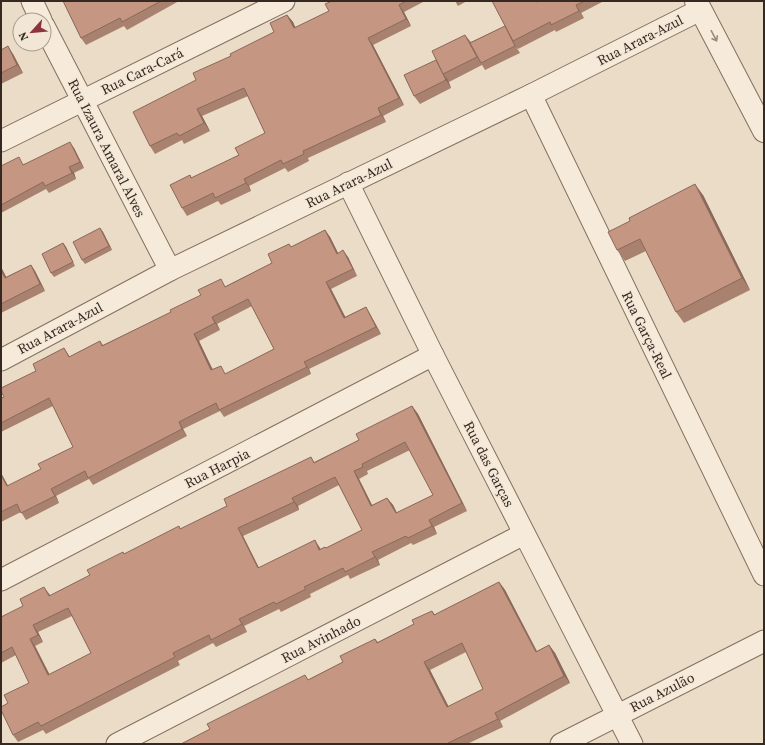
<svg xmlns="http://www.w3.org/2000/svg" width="765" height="745" font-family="'Source Serif 4',serif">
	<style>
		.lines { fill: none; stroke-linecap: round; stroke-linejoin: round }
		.minor-casing { stroke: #846f5e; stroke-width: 23 }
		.tertiary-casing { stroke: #846f5e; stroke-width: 24 }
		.minor { stroke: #f6ebda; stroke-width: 21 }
		.tertiary { stroke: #f6ebda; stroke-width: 22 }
		.wall { fill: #a9816f; fill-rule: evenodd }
		.shaded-wall { fill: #8a695a }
		.building { fill: #c59681; stroke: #8a695a; fill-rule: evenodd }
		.oneway { stroke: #968a7e }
		.labels { text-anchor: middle; stroke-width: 3; stroke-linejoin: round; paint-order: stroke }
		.street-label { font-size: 14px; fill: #362921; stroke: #f2e7d6 }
	</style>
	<rect width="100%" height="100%" fill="#eadcc7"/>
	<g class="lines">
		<!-- minor casing -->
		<g class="minor-casing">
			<g id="minor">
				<polyline points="32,1 41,20"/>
				<polyline points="44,26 170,270"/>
				<polyline points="531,95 764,575"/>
				<polyline points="1,141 284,1"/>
				<polyline points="348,183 433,355 632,744"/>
				<polyline points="1,360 170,270 531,95 700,10"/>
				<polyline points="1,580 433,355"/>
				<polyline points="117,744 524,534"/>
				<polyline points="561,744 764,641"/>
			</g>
		</g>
		<!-- tertiary casing -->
		<g class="tertiary-casing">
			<polyline id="tertiary" points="696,1 764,131"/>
		</g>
		<!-- minor -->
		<use href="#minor" class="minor"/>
		<!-- tertiary -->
		<use href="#tertiary" class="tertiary"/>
	</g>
	<!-- wall -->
	<g class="wall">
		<polygon points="63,1 179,1 127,30 124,26 86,45 81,38"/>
		<polygon points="332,1 425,1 404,12 411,26 373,45 404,105 383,116 386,122 308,158 309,161 288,172 285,168 249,186 251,191 221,205 218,201 187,216 182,208 190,175 192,178 239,155 265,133 248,96 202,116 210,131 184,144 182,140 155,154 150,146 196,80 231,56 274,32 287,15 293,22 295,28 329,11"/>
		<polygon points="455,1 467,1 458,6"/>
		<polygon points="492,1 536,1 537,2 538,1 604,1 581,13 584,18 556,32 555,30 518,49 516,47 520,53 485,70 482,65 449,82 448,80 451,88 420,104 414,96 436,60 465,35 471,42 505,26"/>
		<polygon points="1,50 13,54 23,73 1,84"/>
		<polygon points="74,148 84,168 74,173 76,179 49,193 46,189 1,213 1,175 24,164"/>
		<polygon points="703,195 750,290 684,323 676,312 646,251 625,261 617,250"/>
		<polygon points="100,228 103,232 112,250 85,264 82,260"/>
		<path d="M325,230l5,7 8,16 10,4 9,19 -26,13 14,28 21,-10 4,7 11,20 -72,35 2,5 -87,43 -4,-6 -37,18 4,7 -94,49 -4,-6 -33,17 3,7 -33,17 -5,-8 -20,10v-49l7,13 33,-17 32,-22 -20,-41 -52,26v-34l3,-1 60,-49 6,9 30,-16 3,4 123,-59 46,-23 17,-19 2,3zM252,306l22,43 -48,25 -13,-4 -14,-29 21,-11 -3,-6z"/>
		<polygon points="63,243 66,247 75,266 54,277 51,273"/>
		<polygon points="31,265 35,271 45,291 1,313 1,267 6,277"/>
		<path d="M412,406l6,8 49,97 -33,16 3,7 -24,11 -2,-2 -33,17 2,5 -30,14 -2,-4 -38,19 1,3 -30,15 -2,-3 -35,17 3,6 -31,15 -3,-4 -35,18 2,4 -134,69 -3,-4 -25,12 -5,-7 -5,-32 21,-20 -13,-28 -15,8v-46l49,-21 40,-21 33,-23 1,2 57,-25 46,-23 84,-49 3,5 45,-22zM410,450l23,45 -36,18 -4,-8 -6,-7 -15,7 -13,-26 9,-5 -1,-3zM339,485l23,45 -36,18 -6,1v-1l-61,20 -16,-32 56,-26 -1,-4zM72,616l19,37 -42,22 -14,-29 8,-4 -5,-10z"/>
		<path d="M499,582l6,8 32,61 12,-6 6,8 15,30 -70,38 3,6 -36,17h-286l162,-82 32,-23 3,3 36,-18 18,-13 3,4zM466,652l17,37 -35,18 -18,-37z"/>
	</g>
	<!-- shaded-wall -->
	<g class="shaded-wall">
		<polygon points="399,5 404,12 411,26 406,19"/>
		<polygon points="576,5 581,13 584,18 579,11"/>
		<polygon points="287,15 293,22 299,35 294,28"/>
		<polygon points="505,26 513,41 516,47 520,53 515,46"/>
		<polygon points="368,38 373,45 404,105 399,98"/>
		<polygon points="8,46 13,54 23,73 17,65"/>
		<polygon points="443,74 448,80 451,88 446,80"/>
		<polygon points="378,108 383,116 386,122 381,115"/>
		<polygon points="197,109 202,116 210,131 204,123"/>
		<polygon points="70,142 74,148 84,168 80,162"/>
		<polygon points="69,167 74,173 76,179 72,173"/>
		<polygon points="244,179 249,186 251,191 246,183"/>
		<polygon points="695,184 703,195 750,290 742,278"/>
		<polygon points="100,228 103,232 112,250 109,246"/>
		<polygon points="325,230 330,237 342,261 337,254"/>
		<polygon points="63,243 66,247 75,266 73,262"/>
		<polygon points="343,250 348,257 357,276 353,269"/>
		<polygon points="31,265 35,271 45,291 40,284"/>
		<polygon points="1,267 10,284 5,278 1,270"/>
		<polygon points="326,282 331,289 349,324 344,318"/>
		<polygon points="366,307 370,314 381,334 376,327"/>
		<polygon points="212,317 217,324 220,330 215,323"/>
		<polygon points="194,334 199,341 216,377 211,370"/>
		<polygon points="304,362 309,369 311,374 307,367"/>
		<polygon points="412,406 418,414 467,511 462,503"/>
		<polygon points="179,422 187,436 182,429"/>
		<polygon points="354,471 359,479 376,513 371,506"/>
		<polygon points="1,473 12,493 7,486 1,475"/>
		<polygon points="51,489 56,496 59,503"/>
		<polygon points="292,498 298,506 299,510 294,502"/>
		<polygon points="387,498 393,505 401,521 396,513"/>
		<polygon points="429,520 434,527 437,534 432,526"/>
		<polygon points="238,528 243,536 263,576 258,568"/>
		<polygon points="315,540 320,548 324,557 319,550"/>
		<polygon points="372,552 378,560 380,565 375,557"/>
		<polygon points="499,582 505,590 541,660 536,652"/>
		<polygon points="44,587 50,595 54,604 49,596"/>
		<polygon points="239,619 244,626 247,632 242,624"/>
		<polygon points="33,625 38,632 43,642 38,635"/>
		<polygon points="30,639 35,646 54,683 48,675"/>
		<polygon points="549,645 555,653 570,683 564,676"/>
		<polygon points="424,662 430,670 453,715 447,707"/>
		<polygon points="495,713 500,721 503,727 498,719"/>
	</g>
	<!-- building -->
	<g class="building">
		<polygon points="63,1 161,1 122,22 120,18 81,38"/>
		<polygon points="332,1 406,1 399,5 406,19 368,38 399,98 378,108 381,115 303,151 304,154 283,164 281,160 244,179 246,183 215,198 213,193 182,208 170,185 190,175 191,178 239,155 235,148 265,133 244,88 197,109 204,123 179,136 177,133 150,146 133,112 196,80 193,73 231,56 230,54 274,32 270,23 287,15 294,28 329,11 325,4"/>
		<polygon points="492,1 535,1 536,2 538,1 585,1 576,5 579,11 551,25 550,22 513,41"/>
		<polygon points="505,26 515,46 481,63 470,43"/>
		<polygon points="465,35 477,57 443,74 432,51"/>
		<polygon points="8,46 17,65 1,73 1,50"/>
		<polygon points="436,60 446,80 414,96 404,75"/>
		<polygon points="70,142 80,162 69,167 72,173 45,186 43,182 1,205 1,175 2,175 1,173 1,166 19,157 23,165"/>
		<polygon points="695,184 742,278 676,312 640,239 617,250 608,232 630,221 629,218"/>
		<polygon points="100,228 109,246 82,260 73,242"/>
		<path d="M325,230l12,24 6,-4 10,19 -27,13 18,36 22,-11 10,20 -72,35 3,5 -88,43 -3,-7 -37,19 3,7 -94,49 -3,-7 -34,18 4,7 -34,17 -4,-9 -16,8v-37l6,11 34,-17 -3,-5 35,-17 -24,-49 -48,25v-25l3,-1 -3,-6v-3l35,-17 -3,-7 31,-16 5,9 31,-16 2,5 69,-34 -1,-2 31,-15 -3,-5 23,-11 4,8 47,-24 -4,-9 21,-10 2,3zM248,299l26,50 -49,25 -4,-8 -10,4 -17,-36 21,-11 -3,-6z"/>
		<polygon points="63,243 73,262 51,273 42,254"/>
		<polygon points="31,265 40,284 1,304 1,270 5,278"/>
		<path d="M412,406l50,97 -33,17 3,6 -24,12 -2,-2 -34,16 3,5 -30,15 -2,-4 -39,19 2,2 -30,15 -2,-2 -35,17 3,5 -31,16 -2,-5 -36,18 2,4 -134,69 -3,-4 -25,13 -12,-25v-3l7,-4 -4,-8 25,-12 -17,-36 -11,6v-36l22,-11 -3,-7 24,-12 5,9 41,-21 -3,-5 36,-18 1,2 55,-28 1,3 47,-23 -3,-7 87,-42 3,6 45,-23 -3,-6zM405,442l28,53 -37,18 -9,-15 -16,8 -17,-35 9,-4 -1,-3zM335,477l27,53 -36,18 -1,-1 -6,3 -4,-10 -57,28 -20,-40 56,-26 -2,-4zM68,608l23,45 -43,22 -18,-36 8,-4 -5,-10z"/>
		<path d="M499,582l37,70 13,-7 15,31 -69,37 3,6 -52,25h-265l29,-15 -3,-5 98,-49 3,5 35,-18 -3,-6 35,-17 2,4 37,-19 -2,-4 20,-9 2,4zM462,643l21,46 -36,18 -23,-45z"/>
	</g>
	<!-- one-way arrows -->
	<defs><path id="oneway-shaft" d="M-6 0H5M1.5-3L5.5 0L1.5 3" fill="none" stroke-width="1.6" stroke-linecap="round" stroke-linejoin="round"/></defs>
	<use class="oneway" href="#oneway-shaft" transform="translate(714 36) rotate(62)"/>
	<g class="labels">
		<!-- street labels -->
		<g class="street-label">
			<text transform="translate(640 40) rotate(-27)" y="5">Rua Arara-Azul</text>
			<text transform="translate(142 71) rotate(-26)" y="5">Rua Cara-Cará</text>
			<text transform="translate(107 148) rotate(63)" y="5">Rua Izaura Amaral Alves</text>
			<text transform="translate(349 183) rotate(-26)" y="5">Rua Arara-Azul</text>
			<text transform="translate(60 328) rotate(-28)" y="5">Rua Arara-Azul</text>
			<text transform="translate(647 335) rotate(64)" y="5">Rua Garça-Real</text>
			<text transform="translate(489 464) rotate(63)" y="5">Rua das Garças</text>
			<text transform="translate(217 468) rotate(-27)" y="5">Rua Harpia</text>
			<text transform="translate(321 639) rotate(-27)" y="5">Rua Avinhado</text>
			<text transform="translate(662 692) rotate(-27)" y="5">Rua Azulão</text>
		</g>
	</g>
	<!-- border -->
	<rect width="765" height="745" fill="none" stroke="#362921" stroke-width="4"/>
	<!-- north arrow -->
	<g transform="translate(32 32) rotate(243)"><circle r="19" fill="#f2e7d6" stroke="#a79b8e"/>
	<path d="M0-3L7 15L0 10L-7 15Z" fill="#8e343e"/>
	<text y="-6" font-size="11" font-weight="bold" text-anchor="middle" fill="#362921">N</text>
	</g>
</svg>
